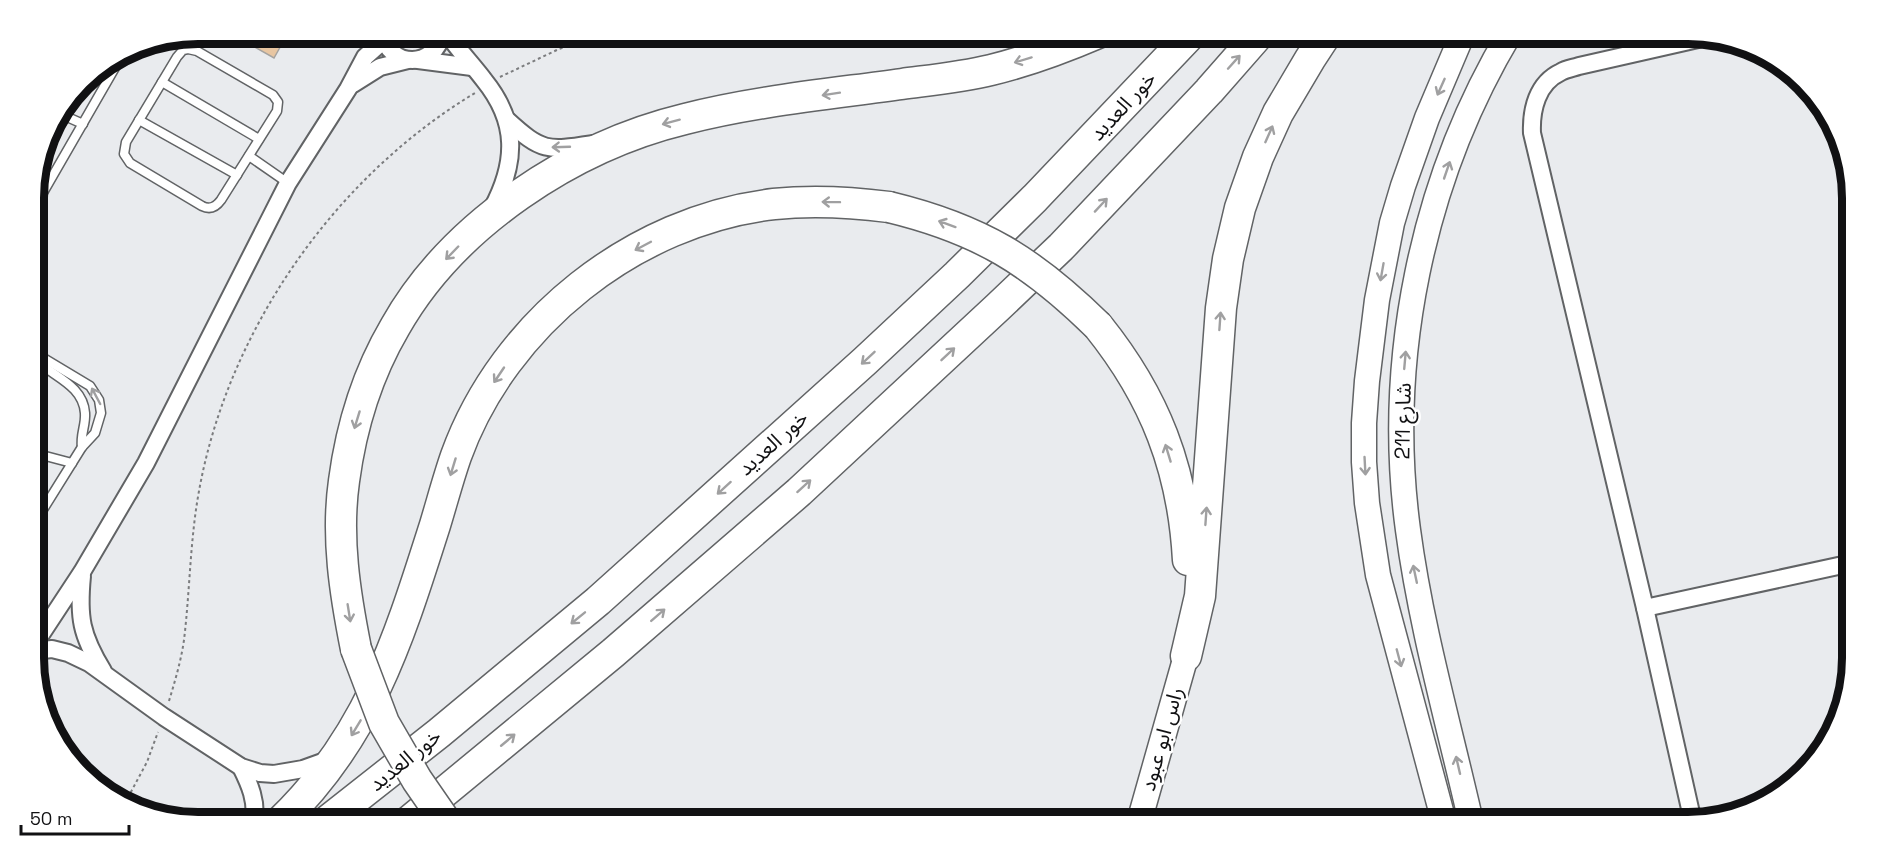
<svg xmlns="http://www.w3.org/2000/svg" width="1885" height="855" font-family="'Space Grotesk','Noto Sans Arabic',sans-serif">
	<style>
		.building { fill: #e8c6a2; stroke: #a5a3a0; stroke-width: 1.5 }
		.lines { fill: none; stroke-linecap: round; stroke-linejoin: round }
		.lane-casing { stroke: #616365; stroke-width: 11 }
		.street-casing { stroke: #616365; stroke-width: 20 }
		.secondary-casing { stroke: #616365; stroke-width: 27 }
		.highway-casing { stroke: #616365; stroke-width: 33 }
		.path { stroke: #7b7c7e; stroke-width: 2; stroke-dasharray: 3 3; stroke-linecap: butt }
		.lane { stroke: #fff; stroke-width: 8 }
		.street { stroke: #fff; stroke-width: 16 }
		.secondary { stroke: #fff; stroke-width: 24 }
		.highway { stroke: #fff; stroke-width: 30 }
		.highway-bridge-casing { stroke: #616365; stroke-width: 33; stroke-linecap: butt }
		.highway-bridge { stroke: #fff; stroke-width: 30 }
		.oneway { stroke: #a0a0a1 }
		.labels { text-anchor: middle; stroke-width: 5; stroke-linejoin: round; paint-order: stroke }
		.street-label { font-size: 21px; fill: #111113; stroke: #fff }
		.rim { fill: none; stroke: #111113; stroke-width: 8 }
	</style>
	<rect width="100%" height="100%" fill="#e9ebee"/>
	<!-- building -->
	<polygon class="building" points="230,33 288,33 274,58"/>
	<g class="lines">
		<!-- lane casing -->
		<g class="lane-casing">
			<g id="lane">
				<path d="M188,49l9,2 76,44 5,7 -1,9 -56,89c-5,7 -11,10 -19,6l-72,-43 -6,-9 2,-12 51,-85 6,-7z"/>
				<polyline points="162,82 259,139"/>
				<polyline points="61,110 65,116 83,124"/>
				<polyline points="139,120 237,175"/>
				<polyline points="249,156 288,183"/>
				<polyline points="33,210 124,52"/>
				<polyline points="34,355 45,359 90,386 99,400 101,413 95,433 82,447 34,524"/>
				<path d="M34,358c17,18 49,26 51,55 1,12 -5,22 -3,34"/>
				<polyline points="34,453 72,463"/>
			</g>
		</g>
		<!-- street casing -->
		<g class="street-casing">
			<g id="street">
				<path d="M383,33c5,36 53,36 59,0"/>
				<path d="M447,33c11,17 25,31 37,47 34,42 33,82 8,129"/>
				<polyline points="418,60 472,67"/>
				<polyline points="353,84 380,67 408,60"/>
				<path d="M507,120c35,32 40,31 86,24"/>
				<path d="M82,576c-4,41 -1,59 21,95"/>
				<polyline points="1645,608 1852,563"/>
				<polyline points="34,645 82,572 146,463 288,183 348,89 365,57 384,40"/>
				<polyline points="34,651 52,649 68,653 89,663 164,717 241,767 260,773 274,774 303,769 328,760"/>
				<path d="M241,767c9,18 16,34 13,55"/>
				<path d="M1693,822l-48,-214 -113,-475c-1,-23 5,-50 29,-61 5,-3 12,-4 18,-6l128,-29"/>
			</g>
		</g>
		<!-- secondary casing -->
		<g class="secondary-casing">
			<g id="secondary">
				<polyline points="1139,822 1186,656"/>
				<polyline points="1444,822 1378,575 1367,503 1364,462 1364,423 1367,381 1377,300 1392,223 1403,186 1427,118 1463,33"/>
				<path d="M1471,822c-22,-97 -50,-194 -63,-292 -23,-170 14,-350 102,-497"/>
			</g>
		</g>
		<!-- highway casing -->
		<g class="highway-casing">
			<g id="highway">
				<path d="M1098,326c57,71 85,143 90,234"/>
				<path d="M356,649c-11,-55 -20,-112 -12,-168 7,-53 24,-108 51,-154 58,-103 178,-181 290,-208 70,-18 145,-25 217,-35 30,-4 60,-7 89,-14 37,-9 72,-22 107,-37"/>
				<polyline points="1186,656 1200,596 1221,308 1228,259 1240,208 1258,157 1278,113 1310,59 1327,33"/>
				<path d="M280,822c89,-85 119,-184 155,-297 7,-23 13,-46 21,-69 48,-133 178,-236 318,-252 39,-4 76,-2 115,3"/>
				<polyline points="326,822 439,733 598,601 865,361 957,275 1035,198 1192,33"/>
				<polyline points="408,822 613,653 799,492 998,307 1061,247 1209,91 1260,33"/>
			</g>
		</g>
		<!-- path -->
		<g class="path">
			<polyline points="500,77 559,49 604,33"/>
			<path d="M169,701c6,-20 12,-40 15,-61 6,-50 6,-100 15,-149 29,-161 136,-314 276,-398"/>
			<polyline points="125,803 147,762 158,732"/>
		</g>
		<!-- lane -->
		<use href="#lane" class="lane"/>
		<!-- street -->
		<use href="#street" class="street"/>
		<!-- secondary -->
		<use href="#secondary" class="secondary"/>
		<!-- highway -->
		<use href="#highway" class="highway"/>
		<!-- highway-bridge casing -->
		<g class="highway-bridge-casing">
			<g id="highway-bridge">
				<path d="M889,207c91,22 143,54 209,119"/>
				<polyline points="356,649 384,723 417,780 446,822"/>
			</g>
		</g>
		<!-- highway-bridge -->
		<use href="#highway-bridge" class="highway-bridge"/>
	</g>
	<!-- one-way arrows -->
	<defs><path id="oneway-shaft" d="M-6 0H5M1.5-3L5.5 0L1.5 3" fill="none" stroke-width="1.6" stroke-linecap="round" stroke-linejoin="round" transform="scale(1.5)"/></defs>
	<g class="oneway">
		<use href="#oneway-shaft" transform="translate(1023 60) rotate(163)"/>
		<use href="#oneway-shaft" transform="translate(1234 62) rotate(-48)"/>
		<use href="#oneway-shaft" transform="translate(1441 87) rotate(114)"/>
		<use href="#oneway-shaft" transform="translate(831 94) rotate(171)"/>
		<use href="#oneway-shaft" transform="translate(671 122) rotate(165)"/>
		<use href="#oneway-shaft" transform="translate(1269 134) rotate(-66)"/>
		<use href="#oneway-shaft" transform="translate(561 147) rotate(178)"/>
		<use href="#oneway-shaft" transform="translate(1447 170) rotate(-71)"/>
		<use href="#oneway-shaft" transform="translate(831 202) rotate(-179)"/>
		<use href="#oneway-shaft" transform="translate(1101 205) rotate(-47)"/>
		<use href="#oneway-shaft" transform="translate(947 224) rotate(-160)"/>
		<use href="#oneway-shaft" transform="translate(643 246) rotate(152)"/>
		<use href="#oneway-shaft" transform="translate(452 253) rotate(134)"/>
		<use href="#oneway-shaft" transform="translate(1382 272) rotate(100)"/>
		<use href="#oneway-shaft" transform="translate(1220 321) rotate(-86)"/>
		<use href="#oneway-shaft" transform="translate(948 354) rotate(-43)"/>
		<use href="#oneway-shaft" transform="translate(868 358) rotate(137)"/>
		<use href="#oneway-shaft" transform="translate(1405 360) rotate(-85)"/>
		<use href="#oneway-shaft" transform="translate(499 375) rotate(124)"/>
		<use href="#oneway-shaft" transform="translate(96 396) rotate(-118)"/>
		<use href="#oneway-shaft" transform="translate(357 420) rotate(107)"/>
		<use href="#oneway-shaft" transform="translate(1168 453) rotate(-107)"/>
		<use href="#oneway-shaft" transform="translate(1365 466) rotate(87)"/>
		<use href="#oneway-shaft" transform="translate(453 467) rotate(107)"/>
		<use href="#oneway-shaft" transform="translate(804 486) rotate(-42)"/>
		<use href="#oneway-shaft" transform="translate(724 488) rotate(138)"/>
		<use href="#oneway-shaft" transform="translate(1206 516) rotate(-86)"/>
		<use href="#oneway-shaft" transform="translate(1415 574) rotate(-102)"/>
		<use href="#oneway-shaft" transform="translate(349 613) rotate(81)"/>
		<use href="#oneway-shaft" transform="translate(658 615) rotate(-41)"/>
		<use href="#oneway-shaft" transform="translate(578 618) rotate(141)"/>
		<use href="#oneway-shaft" transform="translate(1399 658) rotate(75)"/>
		<use href="#oneway-shaft" transform="translate(356 728) rotate(121)"/>
		<use href="#oneway-shaft" transform="translate(508 740) rotate(-40)"/>
		<use href="#oneway-shaft" transform="translate(1458 765) rotate(-103)"/>
	</g>
	<g class="labels">
		<!-- street labels -->
		<g class="street-label">
			<text transform="translate(1123 106) rotate(-47)" y="7">خور العديد</text>
			<text transform="translate(1403 421) rotate(-89)" y="7">شارع 211</text>
			<text transform="translate(773 443) rotate(-42)" y="7">خور العديد</text>
			<text transform="translate(1162 739) rotate(-74)" y="7">راس ابو عبود</text>
			<text transform="translate(405 760) rotate(-39)" y="7">خور العديد</text>
		</g>
	</g>
	<!-- crop -->
	<path d="M0 0H1885V855H0ZM198 44H1688A154 154 0 0 1 1842 198V658A154 154 0 0 1 1688 812H198A154 154 0 0 1 44 658V198A154 154 0 0 1 198 44Z" fill="#fff" fill-rule="evenodd"/>
	<path class="rim" d="M198 44H1688A154 154 0 0 1 1842 198V658A154 154 0 0 1 1688 812H198A154 154 0 0 1 44 658V198A154 154 0 0 1 198 44Z"/>
	<!-- scale -->
	<path d="M21 825v9h108v-9" fill="none" stroke="#111113" stroke-width="3"/>
	<text x="30" y="825" font-size="18" fill="#111113" stroke="#ffffff" stroke-width="4.5" paint-order="stroke">50 m</text>
</svg>
